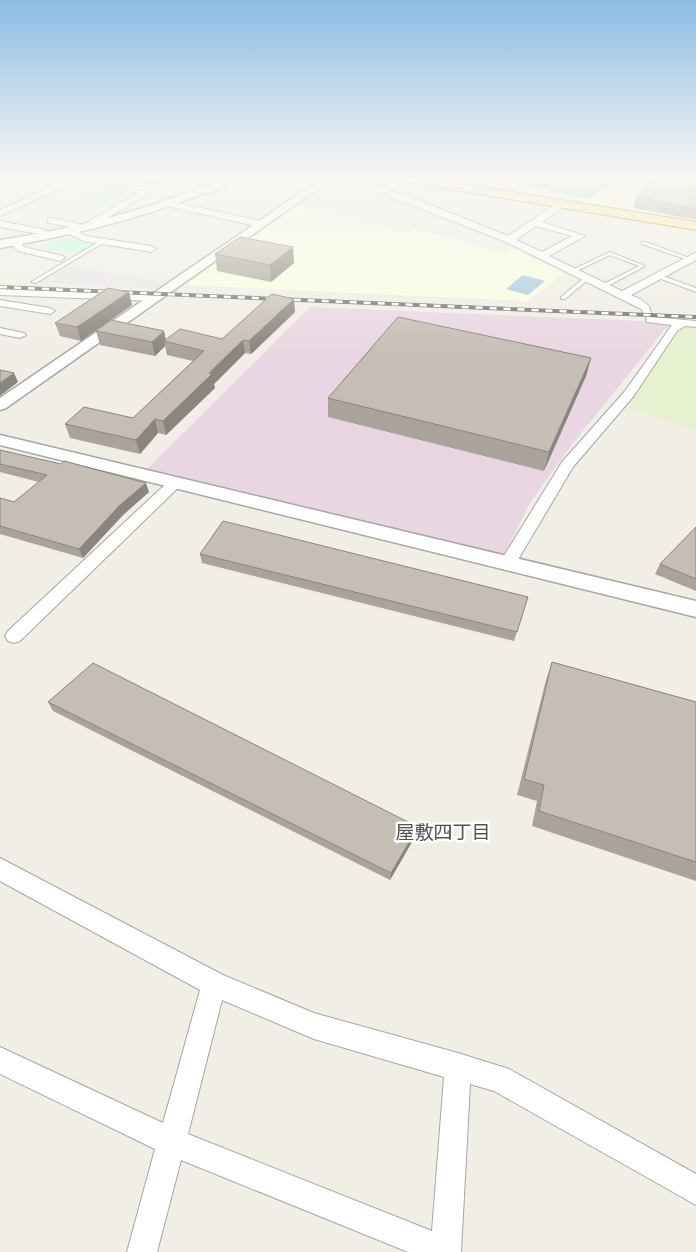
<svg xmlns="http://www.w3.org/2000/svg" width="696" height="1252" font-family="Raleway,'Noto Sans JP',sans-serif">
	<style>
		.industrial { fill: #e9d6e2 }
		.education { fill: #f9ffdf }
		.farmland { fill: #e7f0cf }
		.park { fill: #c0fcd0 }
		.pitch { fill: #7fe2ce }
		.parking { fill: #e7e7e7 }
		.water { fill: #a3c7e0 }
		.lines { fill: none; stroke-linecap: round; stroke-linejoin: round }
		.service-casing { stroke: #a6a6a6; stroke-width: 2 }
		.pedestrian-casing { stroke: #a6a6a6; stroke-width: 2 }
		.minor-casing { stroke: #a6a6a6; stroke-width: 2 }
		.tertiary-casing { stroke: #a6a6a6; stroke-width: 3 }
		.primary-casing { stroke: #9a8300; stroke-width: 2 }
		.service { fill: #fff; fill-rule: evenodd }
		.pedestrian { fill: #fff; fill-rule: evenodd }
		.minor { fill: #fff; fill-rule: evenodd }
		.tertiary { fill: #fff; fill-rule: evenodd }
		.primary { fill: #ffe69b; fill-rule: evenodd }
		.rail-casing { stroke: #6d6d6d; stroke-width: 4 }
		.rail { stroke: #fff; stroke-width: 2.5; stroke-dasharray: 7; stroke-linecap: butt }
		.wall { fill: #a9a39b }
		.shaded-wall { fill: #8a857e }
		.building { fill: #c5beb4; stroke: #8a857e }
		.labels { text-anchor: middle; stroke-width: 5; stroke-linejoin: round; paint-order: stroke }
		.near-neighbourhood-label { font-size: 19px; fill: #525252; stroke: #fff }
	</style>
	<rect width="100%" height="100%" fill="#f0eee5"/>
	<!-- industrial -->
	<polygon class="industrial" points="310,307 643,321 673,325 665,329 573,443 531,501 504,554 147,469"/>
	<!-- education -->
	<g class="education">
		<polygon points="464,178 696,178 696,223 455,183"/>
		<polygon points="295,205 407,233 415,229 504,253 512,248 565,272 528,301 186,285"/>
	</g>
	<!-- farmland -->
	<polygon class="farmland" points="686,326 696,326 696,431 628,408 676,331"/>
	<!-- park -->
	<g class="park">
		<polygon points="107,181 130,184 121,190 138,192 135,195 127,195 112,206 78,201 94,191 89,190"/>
		<polygon points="69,238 99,243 80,254 33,246"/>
	</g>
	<!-- pitch -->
	<polygon class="pitch" points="487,178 614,178 606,184 608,185 588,199"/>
	<!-- parking -->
	<polygon class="parking" points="65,265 170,283 163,288 37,283"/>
	<!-- water -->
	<polygon class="water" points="523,275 545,281 528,295 506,289"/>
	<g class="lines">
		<!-- service casing -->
		<g class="service-casing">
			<g id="service">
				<polygon points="102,240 106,241 36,283 31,282"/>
				<polygon points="642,242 646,242 692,259 688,260 642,244"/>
				<polygon points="610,252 645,266 604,288 601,286 602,285 639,266 610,255 574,272 570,271"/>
				<polygon points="656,275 660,275 696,288 696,292 656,277"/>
				<polygon points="585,277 590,278 565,299 561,299 561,297"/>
			</g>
		</g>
		<!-- pedestrian casing -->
		<g class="pedestrian-casing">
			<polygon id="pedestrian" points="642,306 648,306 655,320 654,322 648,322 641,308"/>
		</g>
		<!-- minor casing -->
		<g class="minor-casing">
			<g id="minor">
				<polygon points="71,178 81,178 0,216 0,210"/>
				<polygon points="166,178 175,178 97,224 94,229 88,229 87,227 91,220 149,187 121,183 121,179 156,184"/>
				<path d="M342,178h11l65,22 90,36 51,-34h6v4l-23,16 43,14 -36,20 73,35 71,-37 3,-1v7l-65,35c7,3 14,6 19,13l-1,2 -4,1 -139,-69zM536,226l36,10 -30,16 -26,-12z"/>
				<polygon points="454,178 463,178 450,187 444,187 444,183"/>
				<polygon points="169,201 261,221 265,224 261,227 166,206 165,204"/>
				<polygon points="51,218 77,223 84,229 83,231 77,231 86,236 151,246 156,249 151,252 84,241 67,233 67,229 77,231 71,227 48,223 48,219"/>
				<polygon points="0,221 46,230 50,237 45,240 42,239 39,234 0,227"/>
				<polygon points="16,239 19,240 24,247 63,256 65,258 60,261 18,251 11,242"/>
				<polygon points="0,289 154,295 159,298 154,301 0,295"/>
				<polygon points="0,300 50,308 55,311 50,314 0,306"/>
				<polygon points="651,317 696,321 696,327 685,326 677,331 633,397 573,467 513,568 507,570 501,568 499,564 562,462 625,391 672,325 647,322 646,320"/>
				<polygon points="0,328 24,333 26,335 20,338 0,334"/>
				<polygon points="175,479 180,480 182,483 180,486 20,641 14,643 8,641 5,636 8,631 170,480"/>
				<path d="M0,858l223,117 91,38 144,40 51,16 187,105v31l-202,-114 -24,-7 -9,168h-53l-227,-92 -24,92h-30l28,-103 -155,-75v-27l163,76 37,-133 -200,-109zM222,1000l92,39 130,38 -12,154 -244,-97z"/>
			</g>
		</g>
		<!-- tertiary casing -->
		<g class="tertiary-casing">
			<g id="tertiary">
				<path d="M222,178h13c-9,9 -26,14 -38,18 -64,25 -130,40 -197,52v-8c77,-12 151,-30 222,-62z"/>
				<polygon points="322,178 333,178 6,408 0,410 0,398"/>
				<polygon points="0,435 696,601 696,617 0,445"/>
			</g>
		</g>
		<!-- primary casing -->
		<g class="primary-casing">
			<polygon id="primary" points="400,178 427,178 696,222 696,230 406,182"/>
		</g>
		<!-- service -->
		<use href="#service" class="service"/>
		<!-- pedestrian -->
		<use href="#pedestrian" class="pedestrian"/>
		<!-- minor -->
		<use href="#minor" class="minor"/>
		<!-- tertiary -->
		<use href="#tertiary" class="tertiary"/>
		<!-- primary -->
		<use href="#primary" class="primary"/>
		<!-- rail casing -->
		<g class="rail-casing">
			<polyline id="rail" points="0,287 696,317"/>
		</g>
		<!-- rail -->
		<use href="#rail" class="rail"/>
	</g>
	<!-- wall -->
	<g class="wall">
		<polygon points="696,178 696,220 633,208 636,197"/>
		<polygon points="215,254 294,263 271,282 217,271"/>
		<polygon points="132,305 81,341 60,336 55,323"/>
		<polygon points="295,312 251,354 245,353 214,384 215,388 166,435 158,433 140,454 70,438 65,424 133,418 193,361 167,355 165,346 155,356 100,345 96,331 164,331 166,340 222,339"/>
		<polygon points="591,358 586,376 544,471 328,417 328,398"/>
		<polygon points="0,450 149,492 123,515 83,558 0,534 0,498 14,502 39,482 0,472"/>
		<polygon points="696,527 696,591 655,574 660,564"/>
		<polygon points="200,554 528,597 514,641 202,563"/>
		<polygon points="552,662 696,702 696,881 532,826 537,801 517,795 546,680"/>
		<polygon points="48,702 418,827 416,835 390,880 53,711"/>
	</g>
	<!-- shaded-wall -->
	<g class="shaded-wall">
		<polygon points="293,247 294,263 271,282 270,265"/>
		<polygon points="129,292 132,305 81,341 77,327"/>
		<polygon points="294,299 295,312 251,354 249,341"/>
		<polygon points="164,331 166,342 164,341 165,346 155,356 152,342"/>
		<polygon points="243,340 245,353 214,384 215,388 166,435 163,421"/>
		<polygon points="591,358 586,376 544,471 549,452"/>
		<polygon points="14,373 18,382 0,396 0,383"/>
		<polygon points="155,419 158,433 140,454 136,440"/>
		<polygon points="146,483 149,492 123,515 83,558 79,549 120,505"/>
		<polygon points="418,827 416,835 390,880 391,873"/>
	</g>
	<!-- building -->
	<g class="building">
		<polygon points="659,178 696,178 696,209 636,197"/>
		<polygon points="240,237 293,247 270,265 215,254"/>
		<polygon points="108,288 129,292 77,327 55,323"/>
		<polygon points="272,294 294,299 249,341 243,340 209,373 212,374 163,421 155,419 136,440 65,424 84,407 133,418 204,351 164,341 180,329 222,339"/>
		<polygon points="398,317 591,358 549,452 328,398"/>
		<polygon points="111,320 164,331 152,342 96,331"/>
		<polygon points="0,370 14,373 0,383"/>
		<polygon points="0,450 61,464 64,461 146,483 120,505 79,549 0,526 0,498 14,502 47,475 0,464"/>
		<polygon points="223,521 528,597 517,632 200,554"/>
		<polygon points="696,527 696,579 660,564"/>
		<polygon points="552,662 696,702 696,862 539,811 544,785 524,779"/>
		<polygon points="93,663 418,827 391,873 48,702"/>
	</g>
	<!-- sky -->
	<linearGradient id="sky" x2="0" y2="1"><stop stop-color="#8cbce5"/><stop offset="0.5" stop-color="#f8f7f3"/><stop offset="1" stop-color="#f8f7f3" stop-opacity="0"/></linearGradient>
	<rect width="696" height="353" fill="url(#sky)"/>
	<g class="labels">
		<!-- near-neighbourhood labels -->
		<g class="near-neighbourhood-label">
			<text x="443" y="839">屋敷四丁目</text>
		</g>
	</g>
</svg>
